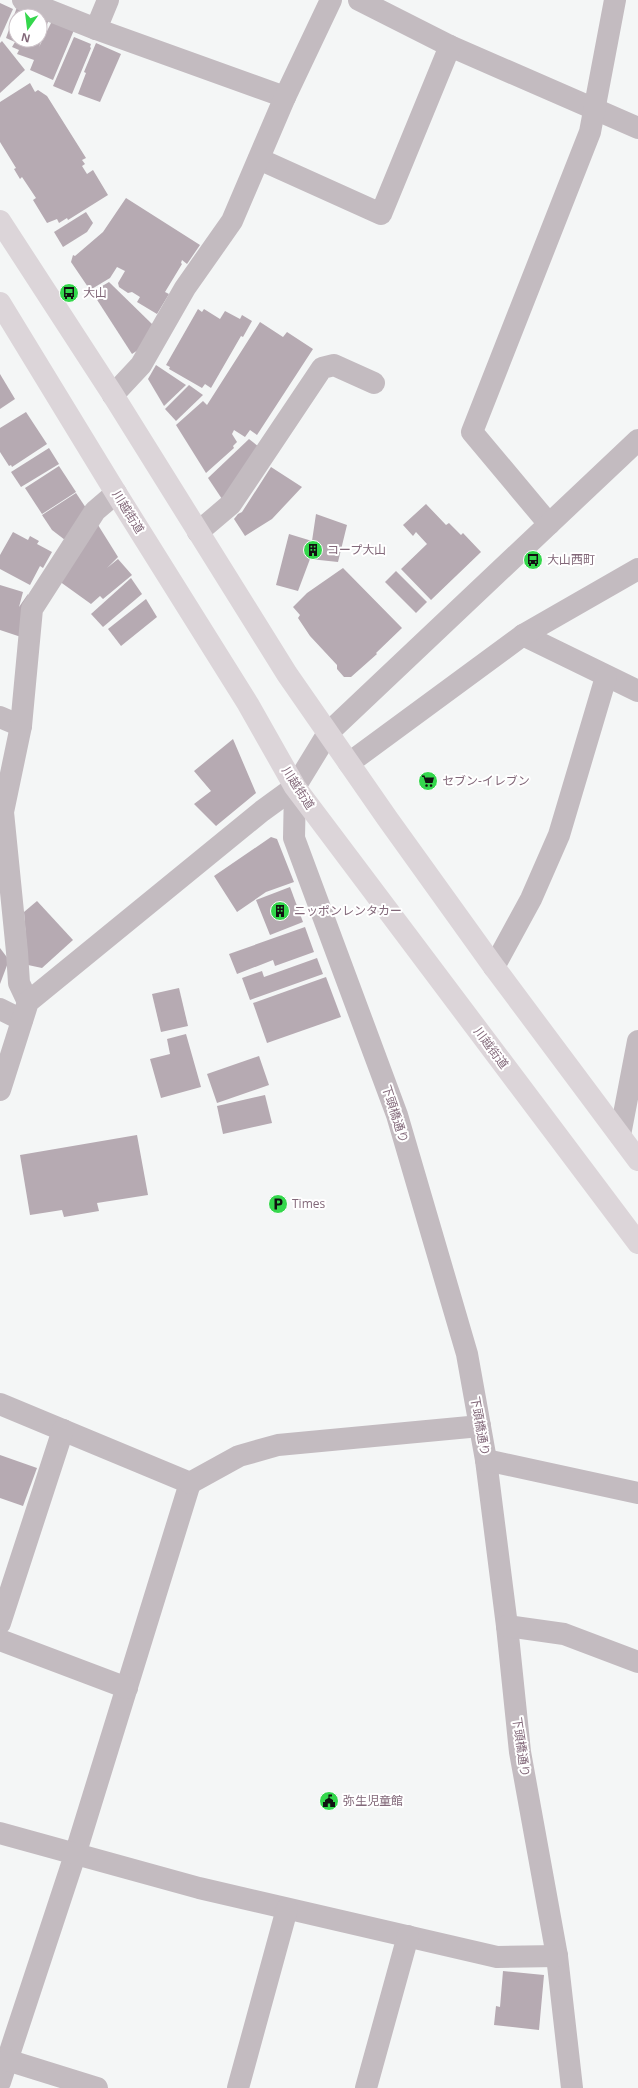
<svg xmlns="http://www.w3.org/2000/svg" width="638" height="2088" font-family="'Open Sans','Noto Sans JP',sans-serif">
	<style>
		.building { fill: #b6aab2; fill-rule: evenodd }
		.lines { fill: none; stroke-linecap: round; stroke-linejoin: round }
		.minor { stroke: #c3bbc0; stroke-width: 22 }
		.highway { stroke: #dcd5d9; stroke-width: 22 }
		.labels { text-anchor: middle; stroke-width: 4; stroke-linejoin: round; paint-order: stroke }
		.poi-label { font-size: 12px; fill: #826879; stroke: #fff; text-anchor: start }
		.street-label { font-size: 12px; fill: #826879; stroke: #fff }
	</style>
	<rect width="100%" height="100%" fill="#f4f6f6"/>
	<!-- building -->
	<g class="building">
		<polygon points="0,3 13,9 0,38"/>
		<path d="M17,7l32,12 -10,28 13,-26 22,9 -21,50 -23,-10 4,-10 -17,-6 2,-4 -7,-3 3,-5 -9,-4zM16,16h24v24h-24z"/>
		<polygon points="74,37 91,44 90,47 91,48 72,94 53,86"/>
		<polygon points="2,41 25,70 0,93 0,43"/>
		<polygon points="96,43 121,54 100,102 78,94 86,73 84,72"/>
		<polygon points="30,83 35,92 38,90 47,96 86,158 82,160 85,164 82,166 87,174 93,170 108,195 68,220 67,218 59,223 57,219 47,223 33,200 36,198 22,177 20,179 14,169 16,168 0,142 0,102"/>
		<polygon points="126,198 200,245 187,264 182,260 181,263 182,264 165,292 169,294 157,314 137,302 140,297 132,292 128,293 119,287 118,283 125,271 117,267 110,278 90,290 71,262 73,255 75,256 103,232"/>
		<polygon points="86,212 93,223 87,232 63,247 54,232"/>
		<polygon points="109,282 153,325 138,350 132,354 92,292"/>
		<polygon points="198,309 202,312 204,309 220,319 225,311 240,319 242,315 252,321 243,337 241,336 211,388 205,384 202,388 169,369 170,367 166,365"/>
		<polygon points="260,322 283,337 287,332 313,349 257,435 250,430 245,437 234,430 232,434 237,442 233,446 234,448 206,473 176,425 203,401 207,405"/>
		<polygon points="156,365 186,385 164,406 148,379"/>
		<polygon points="0,374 15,399 0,409"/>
		<polygon points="189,385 203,395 176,421 165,409"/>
		<polygon points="26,412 47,444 12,467 11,465 9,466 0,452 0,428"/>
		<polygon points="249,439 259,447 222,499 208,478"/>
		<polygon points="49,448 59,464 21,487 11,472"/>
		<polygon points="59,466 76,492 42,514 25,488"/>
		<polygon points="271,467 302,487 272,519 245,536 234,519 238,514 242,512"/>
		<polygon points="76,493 86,508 65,540 52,530 42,515"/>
		<polygon points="426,504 446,525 449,523 461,535 463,533 481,552 431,600 401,569 427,544 416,532 413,536 403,525"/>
		<polygon points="316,514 347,525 338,562 310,559 298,591 276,585 289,534 312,541"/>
		<polygon points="98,525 118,557 107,568 118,559 132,575 103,599 100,596 91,604 59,581"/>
		<polygon points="13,532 28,540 30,536 39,541 37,544 52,552 43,568 40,566 30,585 0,569 0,555"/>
		<polygon points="343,568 402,628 376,653 377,654 351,677 344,677 337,669 337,665 310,636 298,618 300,615 293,607 307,593"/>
		<polygon points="396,571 427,602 416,613 385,582"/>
		<polygon points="131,578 142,594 103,627 91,614"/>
		<polygon points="0,585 23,592 19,607 28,594 24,638 0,630"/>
		<polygon points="146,599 157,617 121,646 108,629"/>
		<polygon points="233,739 256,793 216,826 194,804 211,791 194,771"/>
		<polygon points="271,837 277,839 294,882 266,892 237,912 214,876"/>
		<polygon points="290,887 303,922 270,935 256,900"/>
		<polygon points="37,901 73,940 42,968 28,965 24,912"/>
		<polygon points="305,927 314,952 275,966 273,960 237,974 229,954"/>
		<polygon points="0,948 9,960 0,984"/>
		<polygon points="317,958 323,974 250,1000 242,978 262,971 264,977"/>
		<polygon points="326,977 341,1017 267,1043 253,1003"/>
		<polygon points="179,988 188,1026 161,1032 152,994"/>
		<polygon points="186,1034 201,1087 161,1098 150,1059 170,1054 167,1039"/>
		<polygon points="259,1056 269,1085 217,1103 207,1074"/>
		<polygon points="265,1095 272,1123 223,1134 217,1106"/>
		<polygon points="137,1135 148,1195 97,1203 99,1211 64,1217 62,1210 30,1215 20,1155"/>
		<polygon points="0,1455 37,1468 23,1506 0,1498"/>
		<polygon points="503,1971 544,1975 539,2030 494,2025 496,2006 500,2007"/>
	</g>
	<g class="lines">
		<!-- minor -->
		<g class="minor">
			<polyline points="23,0 96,29 285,97"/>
			<polyline points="359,0 450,46 638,128"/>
			<polyline points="96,29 108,0"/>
			<polyline points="259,159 381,214 450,46"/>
			<polyline points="113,395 141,365 185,288 232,221 285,97 331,0"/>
			<polyline points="549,524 472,432 590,132 615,0"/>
			<polyline points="198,532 231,504 322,368 334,365 374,383"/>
			<polyline points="523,635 638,691"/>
			<polyline points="0,717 21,726"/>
			<polyline points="349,763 523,635 638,569"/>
			<polyline points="295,787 294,838 397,1115 467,1354 486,1460 507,1626 520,1752 557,1956 572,2088"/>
			<polyline points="494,967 531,899 559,835 606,677"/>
			<polyline points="28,1002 19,983 17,952 3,812 21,726 32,609 95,511 116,493"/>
			<polyline points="0,1009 22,1020"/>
			<polyline points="0,1090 28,1002 262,811 295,787 328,733 638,440"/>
			<polyline points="620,1135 638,1041"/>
			<polyline points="0,1404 190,1483 75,1855 0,2082"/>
			<polyline points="486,1460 638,1493"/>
			<polyline points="190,1483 239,1456 278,1445 480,1426"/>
			<polyline points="0,1623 63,1430"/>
			<polyline points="507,1626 564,1634 638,1662"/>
			<polyline points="0,1640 127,1688"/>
			<polyline points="0,1833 199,1888 497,1957 557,1956"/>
			<polyline points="7,2060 97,2088"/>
			<polyline points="238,2088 287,1909"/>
			<polyline points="366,2088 408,1936"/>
		</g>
		<!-- highway -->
		<g class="highway">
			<polyline points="0,221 113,395 287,674 387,818 494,967 638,1160"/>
			<polyline points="0,303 116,493 248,704 295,787 638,1243"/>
		</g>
	</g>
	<!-- icons -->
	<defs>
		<g id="bus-disc" transform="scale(1)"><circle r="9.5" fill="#34d74c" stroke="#fff"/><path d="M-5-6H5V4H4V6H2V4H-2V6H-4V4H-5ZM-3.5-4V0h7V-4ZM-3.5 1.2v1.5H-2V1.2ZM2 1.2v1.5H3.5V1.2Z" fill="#111"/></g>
		<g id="building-disc" transform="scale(1)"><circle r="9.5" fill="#34d74c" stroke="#fff"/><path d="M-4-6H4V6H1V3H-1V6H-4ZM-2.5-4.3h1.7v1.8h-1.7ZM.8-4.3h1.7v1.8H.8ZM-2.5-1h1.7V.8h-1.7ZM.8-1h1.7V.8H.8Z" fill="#111"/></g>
		<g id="supermarket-disc" transform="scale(1)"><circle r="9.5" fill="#34d74c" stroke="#fff"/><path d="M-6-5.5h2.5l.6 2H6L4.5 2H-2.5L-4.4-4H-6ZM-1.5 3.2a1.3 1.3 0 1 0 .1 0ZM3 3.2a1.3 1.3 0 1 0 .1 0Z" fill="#111"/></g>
		<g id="parking-disc" transform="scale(1)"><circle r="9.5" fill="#34d74c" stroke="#fff"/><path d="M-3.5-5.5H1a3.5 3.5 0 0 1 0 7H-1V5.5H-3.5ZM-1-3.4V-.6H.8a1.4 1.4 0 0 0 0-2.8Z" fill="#111"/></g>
		<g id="civic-disc" transform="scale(1)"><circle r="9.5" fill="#34d74c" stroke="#fff"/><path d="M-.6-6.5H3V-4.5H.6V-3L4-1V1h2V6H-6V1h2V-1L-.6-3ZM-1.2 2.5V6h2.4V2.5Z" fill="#111"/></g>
	</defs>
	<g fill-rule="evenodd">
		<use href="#bus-disc" x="69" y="293"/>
		<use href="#building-disc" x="313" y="550"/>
		<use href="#bus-disc" x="533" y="560"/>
		<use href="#supermarket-disc" x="428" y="781"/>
		<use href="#building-disc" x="280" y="911"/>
		<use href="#parking-disc" x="278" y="1204"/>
		<use href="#civic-disc" x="329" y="1801"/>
	</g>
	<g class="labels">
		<!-- poi labels -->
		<g class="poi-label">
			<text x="83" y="297">大山</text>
			<text x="327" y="554">コープ大山</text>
			<text x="547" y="564">大山西町</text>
			<text x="442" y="785">セブン-イレブン</text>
			<text x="294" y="915">ニッポンレンタカー</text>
			<text x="292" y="1208">Times</text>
			<text x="343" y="1805">弥生児童館</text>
		</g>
		<!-- street labels -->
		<g class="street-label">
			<text transform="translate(128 512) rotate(58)" y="4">川越街道</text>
			<text transform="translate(298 788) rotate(57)" y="4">川越街道</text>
			<text transform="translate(491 1048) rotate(53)" y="4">川越街道</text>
			<text transform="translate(395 1114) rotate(72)" y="4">下頭橋通り</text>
			<text transform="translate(480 1426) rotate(80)" y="4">下頭橋通り</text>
			<text transform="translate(521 1747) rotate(82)" y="4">下頭橋通り</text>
		</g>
	</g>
	<!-- north arrow -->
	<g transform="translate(28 28) rotate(194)"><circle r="19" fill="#ffffff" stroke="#cdc3c9"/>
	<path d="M0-3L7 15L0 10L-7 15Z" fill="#34d74c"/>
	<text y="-6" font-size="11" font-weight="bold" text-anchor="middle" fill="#826879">N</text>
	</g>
</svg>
